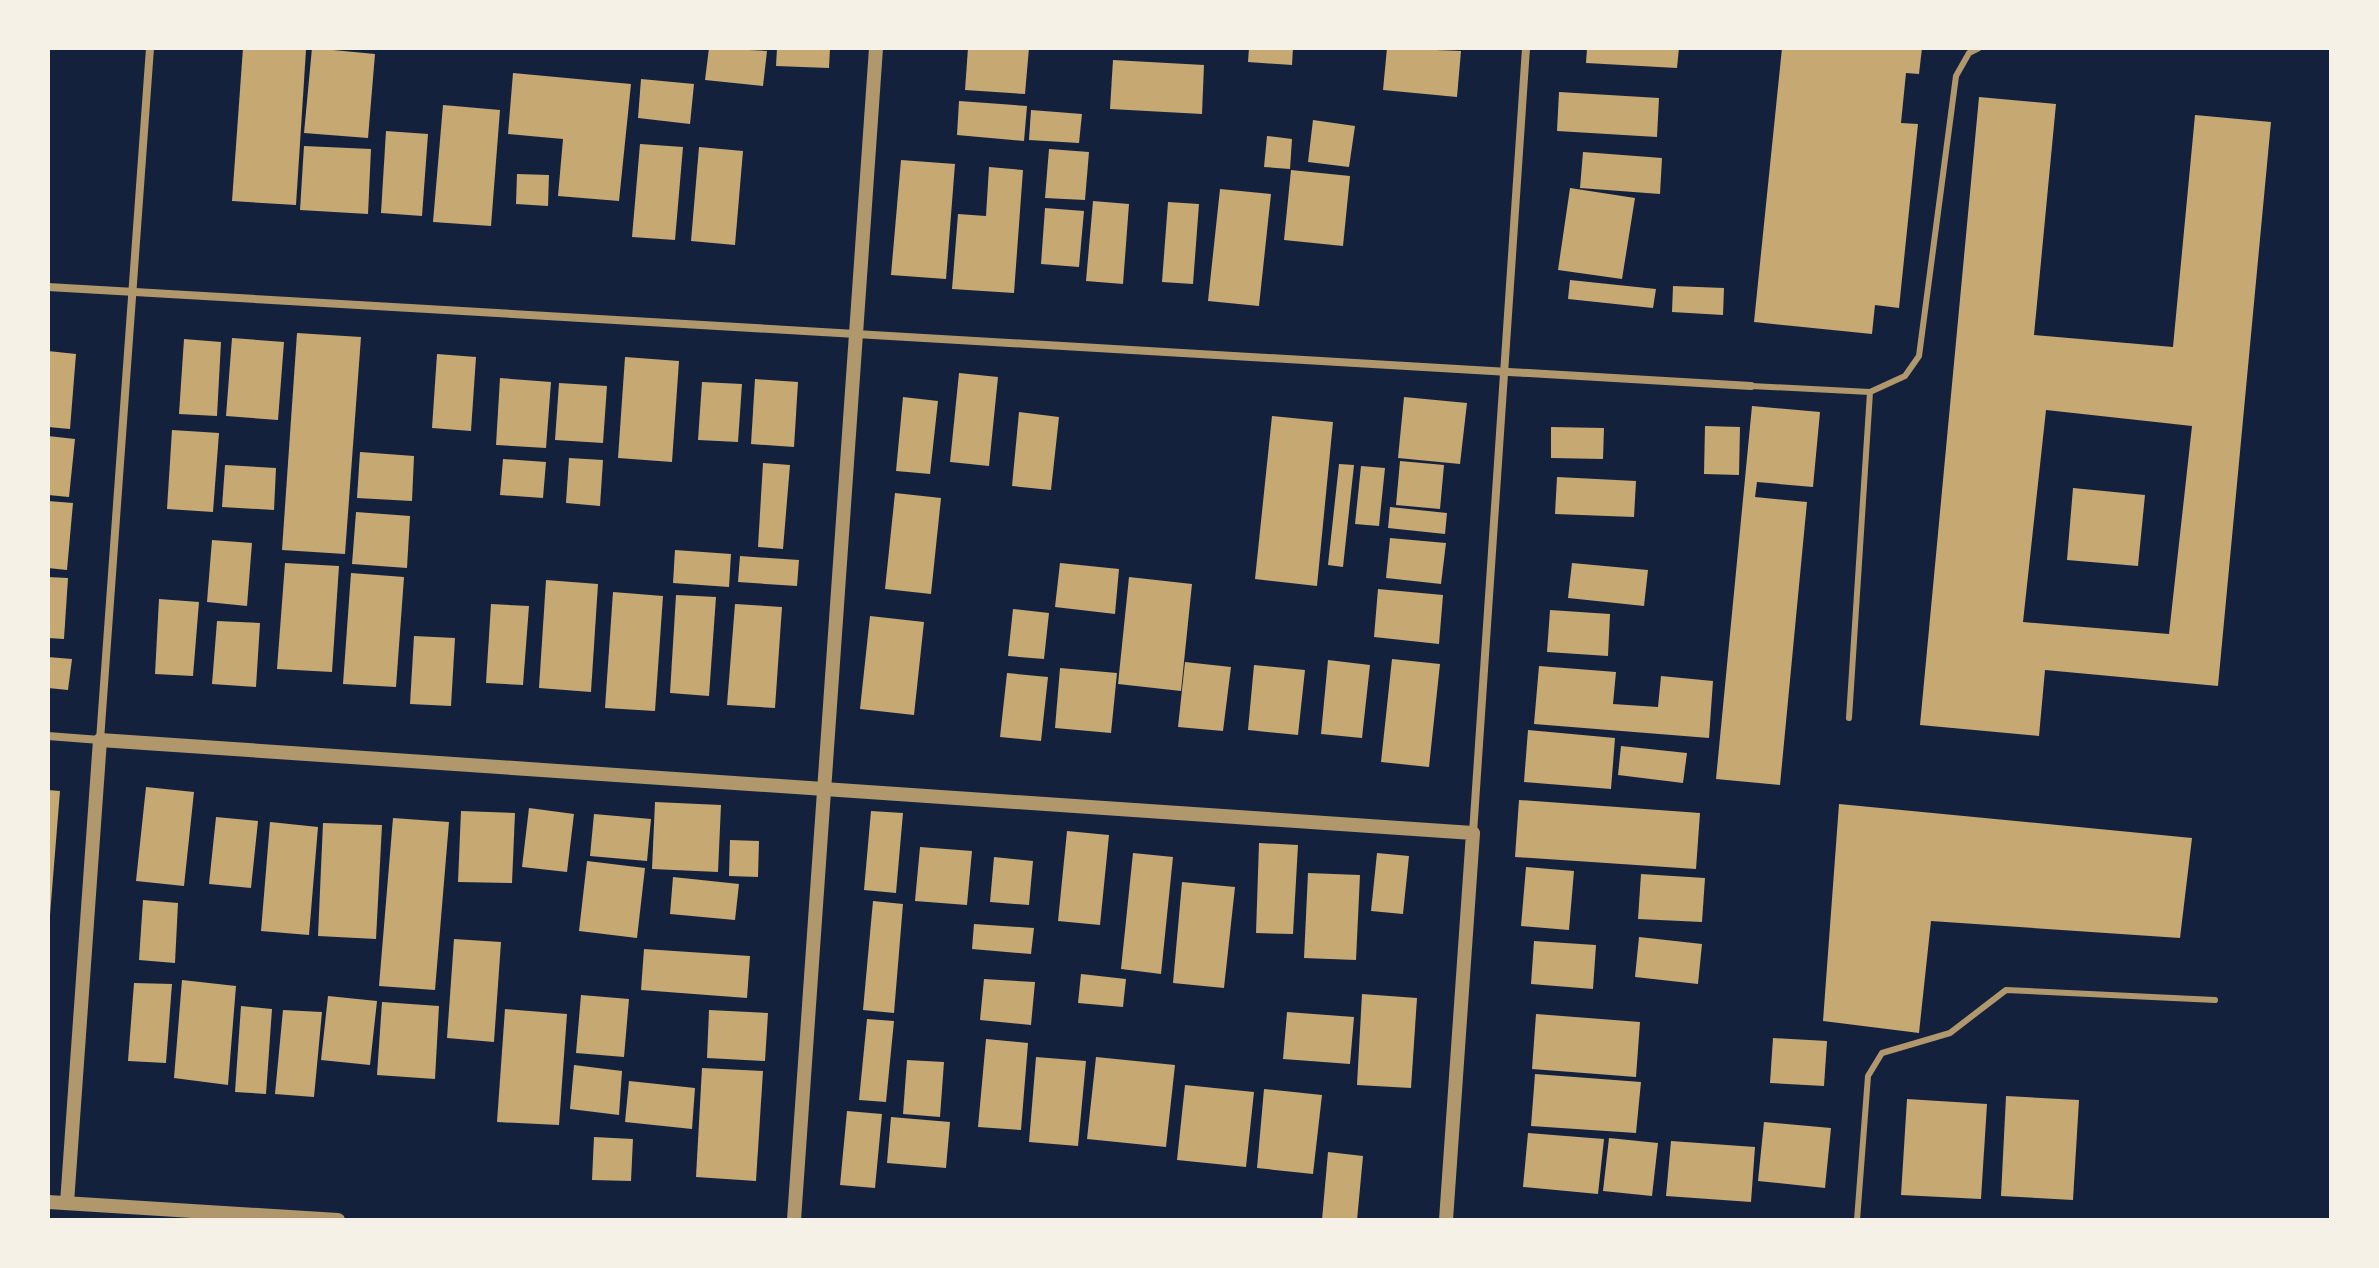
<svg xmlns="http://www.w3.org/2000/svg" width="2379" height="1268" font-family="Lora,serif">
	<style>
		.building { fill: #c6a872; fill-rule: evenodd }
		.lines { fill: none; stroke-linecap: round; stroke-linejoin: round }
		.service { stroke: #b1986c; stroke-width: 6 }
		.minor { stroke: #b1986c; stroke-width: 8 }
		.tertiary { stroke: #b1986c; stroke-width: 14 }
	</style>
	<rect width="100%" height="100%" fill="#14213d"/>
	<!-- building -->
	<g class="building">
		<polygon points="243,48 306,50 296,205 232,201"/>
		<polygon points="312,48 375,54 368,138 304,133"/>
		<polygon points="709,48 767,51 763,86 705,80"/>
		<polygon points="777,48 830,48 829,68 776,66"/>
		<polygon points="968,48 1029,48 1025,94 965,90"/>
		<polygon points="1249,48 1293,48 1292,65 1248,62"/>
		<polygon points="1387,48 1461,51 1457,97 1383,90"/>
		<polygon points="1587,48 1679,48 1677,68 1586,63"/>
		<polygon points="1782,48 1922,48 1919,74 1906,73 1901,123 1918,124 1899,308 1875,305 1872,334 1754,322"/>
		<polygon points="1113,60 1204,65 1202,114 1110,109"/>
		<polygon points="513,73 631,84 619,201 558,196 563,139 508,134"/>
		<polygon points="641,79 694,84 690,124 638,118"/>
		<polygon points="1559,92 1659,98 1657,137 1557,131"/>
		<path d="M1979,97l77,7 -22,231 139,12 22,-232 76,7 -53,564 -173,-16 -6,66 -119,-11zM2046,410l146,16 -23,208 -146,-12z"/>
		<polygon points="959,101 1027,106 1024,141 957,135"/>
		<polygon points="443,105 500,110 491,226 433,222"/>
		<polygon points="1031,110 1082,114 1079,143 1029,140"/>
		<polygon points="1313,120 1355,126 1349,167 1308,162"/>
		<polygon points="386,131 428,134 422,216 381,213"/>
		<polygon points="1267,136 1292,139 1290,169 1264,167"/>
		<polygon points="640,144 683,147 675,240 632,237"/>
		<polygon points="304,146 371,149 368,214 300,210"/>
		<polygon points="699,147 743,151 735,245 691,241"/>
		<polygon points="1049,149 1089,152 1085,200 1045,198"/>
		<polygon points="1583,152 1662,158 1660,194 1580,188"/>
		<polygon points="901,160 955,164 946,279 891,275"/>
		<polygon points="989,167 1023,170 1014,293 952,289 958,214 986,216"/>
		<polygon points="1291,170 1350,176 1343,246 1284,240"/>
		<polygon points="517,174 549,175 548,206 516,204"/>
		<polygon points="1570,188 1635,198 1622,279 1558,270"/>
		<polygon points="1220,189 1271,194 1259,306 1208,301"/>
		<polygon points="1093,201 1129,204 1123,284 1086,281"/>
		<polygon points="1168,202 1199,204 1193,284 1162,282"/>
		<polygon points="1045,208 1084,211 1079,267 1041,264"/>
		<polygon points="1570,280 1656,289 1653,308 1568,299"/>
		<polygon points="1673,286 1724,288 1723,315 1672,312"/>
		<polygon points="297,333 361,337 345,554 282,550"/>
		<polygon points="232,338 284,342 278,420 226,416"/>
		<polygon points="184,339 221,342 217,416 179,414"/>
		<polygon points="48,351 76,354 70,429 48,427"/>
		<polygon points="437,354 476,357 471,431 432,428"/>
		<polygon points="625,357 679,361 672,462 618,458"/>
		<polygon points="959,373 998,377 989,466 950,462"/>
		<polygon points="500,378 551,382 546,448 496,445"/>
		<polygon points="755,379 798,382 794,447 751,444"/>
		<polygon points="702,382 742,384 738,442 698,440"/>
		<polygon points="559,383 607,386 603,443 555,440"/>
		<polygon points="903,397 938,401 930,474 896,471"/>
		<polygon points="1404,397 1467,403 1460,464 1398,458"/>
		<polygon points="1752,406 1820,412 1813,487 1757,482 1755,497 1807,502 1780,785 1716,779"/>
		<polygon points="1019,412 1059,417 1051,490 1012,486"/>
		<polygon points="1272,416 1333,422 1317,586 1255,579"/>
		<polygon points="1705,426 1740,427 1739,475 1704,474"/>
		<polygon points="1551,427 1604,428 1603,459 1551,458"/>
		<polygon points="172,430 219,433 213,512 167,509"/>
		<polygon points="48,436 75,439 69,497 48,495"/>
		<polygon points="360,452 414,456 412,501 357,498"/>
		<polygon points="569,458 603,460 600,506 566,503"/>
		<polygon points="503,459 546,462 543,498 500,495"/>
		<polygon points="1400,461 1444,465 1440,509 1396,505"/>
		<polygon points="763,463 790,465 783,549 758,547"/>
		<polygon points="1339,464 1354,465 1343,567 1328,565"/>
		<polygon points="225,465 276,468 274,510 222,507"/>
		<polygon points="1361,466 1385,468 1379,526 1355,524"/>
		<polygon points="1557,477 1636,481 1634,517 1555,514"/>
		<polygon points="2073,488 2145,495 2138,566 2067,560"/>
		<polygon points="895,493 941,498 931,594 885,589"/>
		<polygon points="48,501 73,503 67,570 48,568"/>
		<polygon points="1390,507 1447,513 1445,534 1388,528"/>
		<polygon points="356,512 410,516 407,568 352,564"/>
		<polygon points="1390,538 1446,543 1441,584 1386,578"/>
		<polygon points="212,540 252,543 247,606 207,602"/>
		<polygon points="675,550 731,554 729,587 673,583"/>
		<polygon points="740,556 799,560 797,586 738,582"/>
		<polygon points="285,563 339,566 332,672 277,669"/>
		<polygon points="1060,563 1119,569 1115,614 1055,607"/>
		<polygon points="1572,563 1648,570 1644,606 1568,598"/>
		<polygon points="351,573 404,577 396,687 343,684"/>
		<polygon points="48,577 68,578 64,639 48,638"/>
		<polygon points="1129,577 1192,584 1181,691 1118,684"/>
		<polygon points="546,580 598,584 591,692 539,688"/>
		<polygon points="1378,589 1443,595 1439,644 1374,637"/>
		<polygon points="613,592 663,596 655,711 605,708"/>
		<polygon points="676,595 716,597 709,696 670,693"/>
		<polygon points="159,599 199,602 193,676 155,674"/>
		<polygon points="491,604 529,606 523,685 486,683"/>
		<polygon points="735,604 782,607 775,708 727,705"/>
		<polygon points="1013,609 1049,613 1044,659 1008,656"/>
		<polygon points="1550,610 1610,614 1608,656 1547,652"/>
		<polygon points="870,616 924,622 914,715 860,709"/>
		<polygon points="217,621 260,623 256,687 212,684"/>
		<polygon points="414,636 455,638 451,706 410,704"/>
		<polygon points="48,657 72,659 68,690 48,688"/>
		<polygon points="1392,659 1440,664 1429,767 1381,762"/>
		<polygon points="1328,660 1370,665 1362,738 1321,734"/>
		<polygon points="1185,662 1231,667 1223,731 1178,727"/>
		<polygon points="1254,665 1305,670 1298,735 1248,730"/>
		<polygon points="1539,666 1616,672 1613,704 1658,707 1661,676 1713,681 1709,738 1534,724"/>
		<polygon points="1060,668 1117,673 1111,733 1055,728"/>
		<polygon points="1007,673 1048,677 1041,741 1000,737"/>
		<polygon points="1528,730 1615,738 1611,789 1524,782"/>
		<polygon points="1621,746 1687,753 1683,783 1618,775"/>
		<polygon points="146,787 194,792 184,886 136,881"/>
		<polygon points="48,790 60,791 50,915 48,915"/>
		<polygon points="1519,800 1700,813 1696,869 1515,857"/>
		<polygon points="655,802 721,805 718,872 652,869"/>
		<polygon points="1839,804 2192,838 2180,938 1931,921 1919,1033 1823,1021"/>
		<polygon points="529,808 574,814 567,872 522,867"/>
		<polygon points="461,811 515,813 512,883 458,882"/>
		<polygon points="871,811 903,813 896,893 864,890"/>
		<polygon points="594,814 651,819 647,861 590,856"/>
		<polygon points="216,817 258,821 251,888 209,884"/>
		<polygon points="393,818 449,822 435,990 379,986"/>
		<polygon points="270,822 318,827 309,935 261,931"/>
		<polygon points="323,823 382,825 376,939 318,936"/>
		<polygon points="1067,831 1109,835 1100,925 1058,921"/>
		<polygon points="730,840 759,841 758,877 729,876"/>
		<polygon points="1259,843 1298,845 1293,934 1256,933"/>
		<polygon points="920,847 972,851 967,905 915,901"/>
		<polygon points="1133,853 1173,857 1161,974 1121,969"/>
		<polygon points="1377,853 1409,856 1403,914 1371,911"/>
		<polygon points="994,857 1033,861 1029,905 990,902"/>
		<polygon points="587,861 645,868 637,938 579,931"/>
		<polygon points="1526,867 1574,871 1569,930 1521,926"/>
		<polygon points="1308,873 1360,875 1356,960 1304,958"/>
		<polygon points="1641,874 1705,878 1702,922 1638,919"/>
		<polygon points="673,877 739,884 735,920 670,914"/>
		<polygon points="1182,882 1235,887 1224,988 1173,983"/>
		<polygon points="143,900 178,903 175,963 139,960"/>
		<polygon points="873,901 903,904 894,1013 863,1010"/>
		<polygon points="974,924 1034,928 1031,954 972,949"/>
		<polygon points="1639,937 1702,944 1698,984 1635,977"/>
		<polygon points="454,939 501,942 494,1042 447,1038"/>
		<polygon points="1534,941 1596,945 1593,989 1531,984"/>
		<polygon points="644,949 750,956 747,998 641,990"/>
		<polygon points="1081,974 1126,979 1123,1007 1078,1003"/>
		<polygon points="984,979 1035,982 1031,1025 980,1020"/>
		<polygon points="182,980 236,986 228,1085 174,1078"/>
		<polygon points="134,983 172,984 166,1063 128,1061"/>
		<polygon points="1362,994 1417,998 1411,1088 1357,1085"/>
		<polygon points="581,995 629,999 624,1057 576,1053"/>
		<polygon points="328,996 377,1001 370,1065 321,1060"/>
		<polygon points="382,1002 439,1006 435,1079 377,1075"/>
		<polygon points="241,1006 272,1009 266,1094 235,1092"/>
		<polygon points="505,1009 567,1014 559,1125 497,1122"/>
		<polygon points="283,1010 322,1012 314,1097 275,1094"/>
		<polygon points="709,1010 768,1013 765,1061 707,1058"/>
		<polygon points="1287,1012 1354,1017 1350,1064 1283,1059"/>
		<polygon points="1536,1014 1640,1022 1636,1077 1532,1069"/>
		<polygon points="867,1019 894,1021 886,1102 859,1100"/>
		<polygon points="1773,1038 1827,1041 1824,1086 1770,1083"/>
		<polygon points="986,1039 1028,1043 1021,1130 978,1127"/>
		<polygon points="1036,1057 1086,1061 1078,1146 1029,1142"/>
		<polygon points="1096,1057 1175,1065 1166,1147 1087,1139"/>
		<polygon points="907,1060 944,1062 940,1117 903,1114"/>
		<polygon points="574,1065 622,1071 619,1115 570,1109"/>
		<polygon points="702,1068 763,1071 756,1181 696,1177"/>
		<polygon points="1535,1074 1641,1082 1636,1133 1531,1126"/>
		<polygon points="629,1081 695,1088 692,1129 625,1122"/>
		<polygon points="1185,1085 1254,1092 1246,1167 1177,1160"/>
		<polygon points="1264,1089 1322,1095 1313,1174 1257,1168"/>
		<polygon points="2006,1096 2079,1100 2073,1200 2001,1196"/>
		<polygon points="1907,1099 1987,1104 1981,1199 1901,1195"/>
		<polygon points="847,1111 882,1114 875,1188 840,1185"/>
		<polygon points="891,1117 950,1122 946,1168 887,1163"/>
		<polygon points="1764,1122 1831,1128 1825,1188 1758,1181"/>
		<polygon points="1528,1133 1604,1139 1598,1194 1523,1187"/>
		<polygon points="594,1137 633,1139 631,1181 592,1180"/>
		<polygon points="1609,1138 1658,1143 1652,1196 1603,1191"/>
		<polygon points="1671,1141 1755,1147 1751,1202 1666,1196"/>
		<polygon points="1328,1152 1363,1156 1357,1220 1322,1220"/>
	</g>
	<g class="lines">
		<!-- service -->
		<g class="service">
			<polyline points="1751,386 1870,392"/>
			<polyline points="1849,718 1870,392 1905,376 1919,356 1956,76 1969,53 1979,48"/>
			<polyline points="1857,1220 1868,1076 1882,1053 1950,1033 2006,990 2215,1000"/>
		</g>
		<!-- minor -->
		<g class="minor">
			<polyline points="48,287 1751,386"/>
			<polyline points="48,736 100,740 150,48"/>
			<polyline points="1473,833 1526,48"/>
		</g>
		<!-- tertiary -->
		<g class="tertiary">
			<polyline points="48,1202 338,1220"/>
			<polyline points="67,1203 100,740 1473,833 1446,1220"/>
			<polyline points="794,1220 876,48"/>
		</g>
	</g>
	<!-- border -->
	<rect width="2379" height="1268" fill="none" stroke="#f6f1e7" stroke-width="100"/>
</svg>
